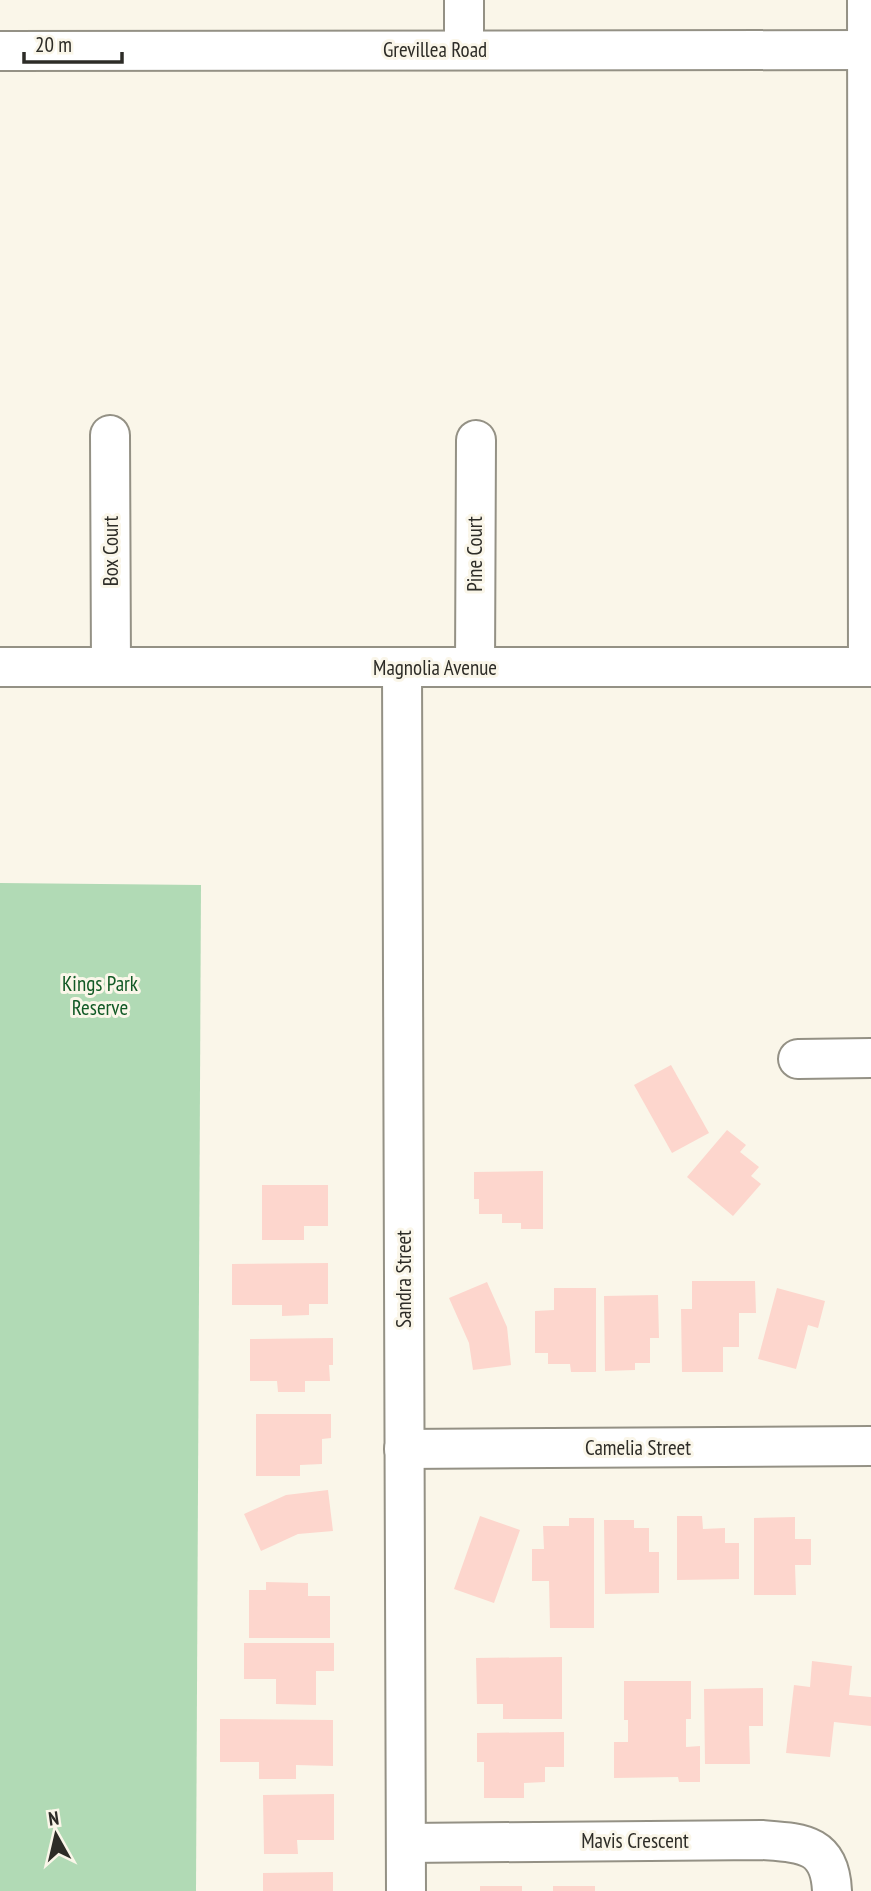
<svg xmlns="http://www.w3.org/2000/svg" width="871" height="1891" font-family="'PT Sans Narrow',sans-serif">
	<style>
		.green { fill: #b1dab5 }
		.building { fill: #fdd6cd }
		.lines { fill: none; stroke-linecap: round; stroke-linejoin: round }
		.minor-casing { stroke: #949185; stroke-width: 42 }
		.minor { stroke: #fff; stroke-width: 38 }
		.labels { text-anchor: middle; stroke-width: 6; stroke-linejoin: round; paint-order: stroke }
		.street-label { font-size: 21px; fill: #2d2c27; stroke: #faf6e9 }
		.park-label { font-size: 21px; fill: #115925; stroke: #faf6e9 }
	</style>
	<rect width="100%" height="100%" fill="#faf6e9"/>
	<!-- green -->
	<polygon class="green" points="0,883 201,885 196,1891 0,1891"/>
	<!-- building -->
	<g class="building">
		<polygon points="671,1065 709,1133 672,1153 634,1085"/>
		<polygon points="727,1130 746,1145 740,1152 759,1167 751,1176 761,1184 733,1216 687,1177"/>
		<polygon points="543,1171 543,1229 521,1229 521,1223 502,1223 502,1214 479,1214 479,1199 474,1199 474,1172"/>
		<polygon points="262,1185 328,1185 328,1226 304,1226 304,1240 262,1240"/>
		<polygon points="328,1263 328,1304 309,1304 309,1315 282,1316 282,1305 232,1305 232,1264"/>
		<polygon points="692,1281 755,1281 756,1313 739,1313 739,1347 723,1347 723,1372 682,1372 681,1309 692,1309"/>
		<polygon points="487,1282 507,1327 511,1365 473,1370 469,1343 449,1298"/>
		<polygon points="554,1288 596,1288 596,1372 571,1372 570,1364 548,1364 548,1353 535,1353 535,1311 554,1310"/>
		<polygon points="777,1288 825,1301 818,1328 808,1325 796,1369 758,1359"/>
		<polygon points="658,1295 659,1338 650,1338 650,1363 635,1363 635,1370 605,1371 604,1296"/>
		<polygon points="333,1338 333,1365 329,1365 330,1381 305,1381 305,1392 278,1392 277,1381 250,1381 250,1339"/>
		<polygon points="256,1414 331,1414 331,1438 322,1439 322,1464 300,1465 300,1476 256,1476"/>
		<polygon points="328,1490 333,1531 298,1534 261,1551 244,1514 286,1495"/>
		<polygon points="480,1516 520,1530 494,1603 454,1589"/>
		<polygon points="677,1516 702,1516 703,1529 725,1528 725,1543 739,1543 739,1579 677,1580"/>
		<polygon points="795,1517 795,1539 811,1539 811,1565 795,1565 796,1595 754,1595 754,1518"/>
		<polygon points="569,1518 594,1518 594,1628 550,1628 549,1581 532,1581 532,1549 544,1549 543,1526 569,1526"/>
		<polygon points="604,1520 634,1520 634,1528 649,1528 649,1552 659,1552 659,1593 605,1594"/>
		<polygon points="266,1582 308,1583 308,1596 330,1596 330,1638 249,1638 249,1590 266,1590"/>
		<polygon points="244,1643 334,1643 334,1671 316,1671 316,1705 276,1704 276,1679 244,1679"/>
		<polygon points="562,1657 562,1719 503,1719 503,1704 477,1704 476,1658"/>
		<polygon points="812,1661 852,1666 849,1695 871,1697 871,1726 834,1722 830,1757 786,1753 794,1685 810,1687"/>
		<polygon points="624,1681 691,1681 691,1719 686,1719 686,1747 700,1746 700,1782 679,1782 678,1777 614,1778 614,1742 628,1742 628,1720 624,1720"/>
		<polygon points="763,1688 763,1726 749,1726 750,1764 705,1764 704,1689"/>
		<polygon points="220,1719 333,1720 333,1766 296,1765 296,1779 259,1779 259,1762 220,1762"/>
		<polygon points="564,1732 564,1767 545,1767 545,1782 524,1783 524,1798 484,1798 484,1762 477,1762 477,1733"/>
		<polygon points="334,1794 334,1840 297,1840 298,1854 264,1854 263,1795"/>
		<polygon points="333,1872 333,1891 263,1891 263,1873"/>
		<rect x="480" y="1886" width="42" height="5"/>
		<rect x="553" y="1886" width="42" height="5"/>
	</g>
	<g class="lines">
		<!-- minor casing -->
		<g class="minor-casing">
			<g id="minor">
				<polyline points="464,0 464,49"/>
				<polyline points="867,0 868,667"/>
				<polyline points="0,51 871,50"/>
				<polyline points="110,435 111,667"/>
				<polyline points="0,667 871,667"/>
				<polyline points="475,667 476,440"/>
				<polyline points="402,668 406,1891"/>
				<polyline points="798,1059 871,1058"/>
				<polyline points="404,1449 871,1446"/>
				<path d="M406,1843l356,-3c40,3 68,3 70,51"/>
			</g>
		</g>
		<!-- minor -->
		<use href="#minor" class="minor"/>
	</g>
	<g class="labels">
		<!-- street labels -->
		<g class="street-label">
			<text x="435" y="57">Grevillea Road</text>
			<text transform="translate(111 551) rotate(-90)" y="7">Box Court</text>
			<text transform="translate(475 554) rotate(-90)" y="7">Pine Court</text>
			<text x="435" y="675">Magnolia Avenue</text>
			<text transform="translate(404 1279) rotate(-90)" y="7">Sandra Street</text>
			<text x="638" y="1455">Camelia Street</text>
			<text x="635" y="1848">Mavis Crescent</text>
		</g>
		<!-- park labels -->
		<g class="park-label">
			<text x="100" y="991">Kings Park<tspan x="100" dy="24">Reserve</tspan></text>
		</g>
	</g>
	<!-- north arrow -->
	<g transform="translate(56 1835) rotate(352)" stroke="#faf6e9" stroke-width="5" paint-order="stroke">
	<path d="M0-5L12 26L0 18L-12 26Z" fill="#2d2c27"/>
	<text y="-10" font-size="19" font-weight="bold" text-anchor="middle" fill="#2d2c27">N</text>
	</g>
	<!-- scale -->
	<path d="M24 52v10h98v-10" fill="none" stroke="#2d2c27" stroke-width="3.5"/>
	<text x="35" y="52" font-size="21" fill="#2d2c27" stroke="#faf6e9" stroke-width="5" paint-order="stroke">20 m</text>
</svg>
